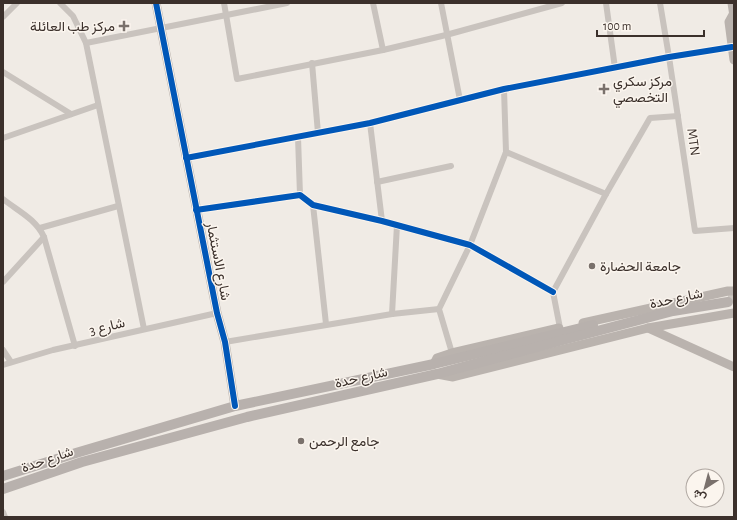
<svg xmlns="http://www.w3.org/2000/svg" width="737" height="520" font-family="'Alegreya Sans',Vazirmatn,sans-serif">
	<style>
		.lines { fill: none; stroke-linecap: round; stroke-linejoin: round }
		.primary-tunnel { stroke: #ccc6c0; stroke-width: 10; stroke-dasharray: 10 5; stroke-linecap: butt }
		.street { stroke: #c9c3be; stroke-width: 6 }
		.secondary { stroke: #bab3ae; stroke-width: 9 }
		.primary { stroke: #b8b1ad; stroke-width: 10 }
		.cycleway-casing { stroke: #fbf5ee; stroke-width: 8 }
		.cycleway { stroke: #0057b8; stroke-width: 6 }
		.poi-dot { fill: #7a716c; stroke: #fbf5ee; stroke-width: 1.5 }
		.labels { text-anchor: middle; stroke-width: 3; stroke-linejoin: round; paint-order: stroke }
		.poi-label { font-size: 14px; fill: #3b302b; stroke: #fbf5ee; text-anchor: start }
		.street-label { font-size: 14px; fill: #3b302b; stroke: #fbf5ee }
	</style>
	<rect width="100%" height="100%" fill="#f0ebe5"/>
	<g class="lines">
		<!-- primary-tunnel -->
		<polyline class="primary-tunnel" points="728,297 734,296"/>
		<!-- street -->
		<g class="street">
			<polyline points="60,3 73,16 86,43 144,329"/>
			<polyline points="224,3 237,79 383,50 446,35 562,3"/>
			<polyline points="373,3 383,50"/>
			<polyline points="441,3 460,100"/>
			<polyline points="606,3 615,68"/>
			<polyline points="660,3 669,57 695,231 734,228"/>
			<polyline points="3,17 17,3"/>
			<polyline points="86,43 287,3"/>
			<polyline points="312,63 318,133"/>
			<polyline points="3,72 71,114"/>
			<polyline points="370,123 382,221"/>
			<polyline points="298,137 300,195"/>
			<polyline points="3,138 98,105"/>
			<polyline points="506,152 606,194"/>
			<polyline points="186,158 370,123 504,89 669,57 732,47"/>
			<polyline points="377,182 451,166"/>
			<path d="M3,199c15,12 33,20 41,38l31,109"/>
			<polyline points="313,205 326,324"/>
			<polyline points="196,210 300,195 313,205 382,221 470,245 553,292"/>
			<polyline points="40,228 118,206"/>
			<polyline points="3,282 44,237"/>
			<polyline points="392,314 397,225"/>
			<polyline points="560,328 553,292 606,194 650,118 678,116"/>
			<polyline points="225,342 392,314 439,309"/>
			<polyline points="3,350 11,362"/>
			<polyline points="452,353 439,309 470,245 506,152 504,89"/>
			<polyline points="3,365 53,350 217,313"/>
			<polyline points="3,512 5,517"/>
		</g>
		<!-- secondary -->
		<g class="secondary">
			<polyline points="156,3 217,313 225,342 235,406"/>
			<polyline points="732,3 734,16"/>
			<polyline points="734,13 729,22 734,60"/>
			<polyline points="583,323 728,291 734,291"/>
			<polyline points="648,328 734,367"/>
			<polyline points="434,364 437,358 452,353 559,328"/>
			<polyline points="437,374 453,377 648,328 734,313"/>
		</g>
		<!-- primary -->
		<g class="primary">
			<polyline points="3,476 76,453 235,406 434,364 593,325"/>
			<polyline points="3,489 82,462 247,417 437,374 563,340 673,311 728,302"/>
		</g>
		<!-- cycleway casing -->
		<g class="cycleway-casing">
			<g id="cycleway">
				<polyline points="156,3 217,313 225,342 235,406"/>
				<polyline points="186,158 370,123 504,89 669,57 732,47"/>
				<polyline points="196,210 300,195 313,205 382,221 470,245 553,292"/>
			</g>
		</g>
		<!-- cycleway -->
		<use href="#cycleway" class="cycleway"/>
	</g>
	<!-- markers -->
	<g class="poi-dot">
		<path d="M122 20h4v4h4v4h-4v4h-4v-4h-4v-4h4z"/>
		<path d="M602 83h4v4h4v4h-4v4h-4v-4h-4v-4h4z"/>
		<circle cx="592" cy="266" r="4"/>
		<circle cx="301" cy="441" r="4"/>
	</g>
	<g class="labels">
		<!-- poi labels -->
		<g class="poi-label">
			<text x="115" y="31" text-anchor="end">مركز طب العائلة</text>
			<text x="613" y="86">مركز سكري<tspan x="613" dy="16">التخصصي</tspan></text>
			<text x="600" y="271">جامعة الحضارة</text>
			<text x="309" y="446">جامع الرحمن</text>
		</g>
		<!-- street labels -->
		<g class="street-label">
			<text transform="translate(694 142) rotate(82)" y="5">MTN</text>
			<text transform="translate(219 261) rotate(79)" y="5">شارع الاستثمار</text>
			<text transform="translate(676 298) rotate(-12)" y="5">شارع حدة</text>
			<text transform="translate(107 326) rotate(-14)" y="5">شارع 3</text>
			<text transform="translate(361 377) rotate(-13)" y="5">شارع حدة</text>
			<text transform="translate(47 459) rotate(-19)" y="5">شارع حدة</text>
		</g>
	</g>
	<!-- border -->
	<rect width="737" height="520" fill="none" stroke="#3b302b" stroke-width="8"/>
	<!-- north arrow -->
	<g transform="translate(705 488) rotate(216)"><circle r="19" fill="#fbf5ee" stroke="#aea6a0"/>
	<path d="M0-3L7 15L0 10L-7 15Z" fill="#7a716c"/>
	<text y="-6" font-size="11" font-weight="bold" text-anchor="middle" fill="#3b302b">ش</text>
	</g>
	<!-- scale -->
	<path d="M597 30v6h107v-6" fill="none" stroke="#3b302b" stroke-width="2"/>
	<text x="603" y="30" font-size="12" fill="#3b302b" stroke="#fbf5ee" stroke-width="3" paint-order="stroke">100 m</text>
</svg>
